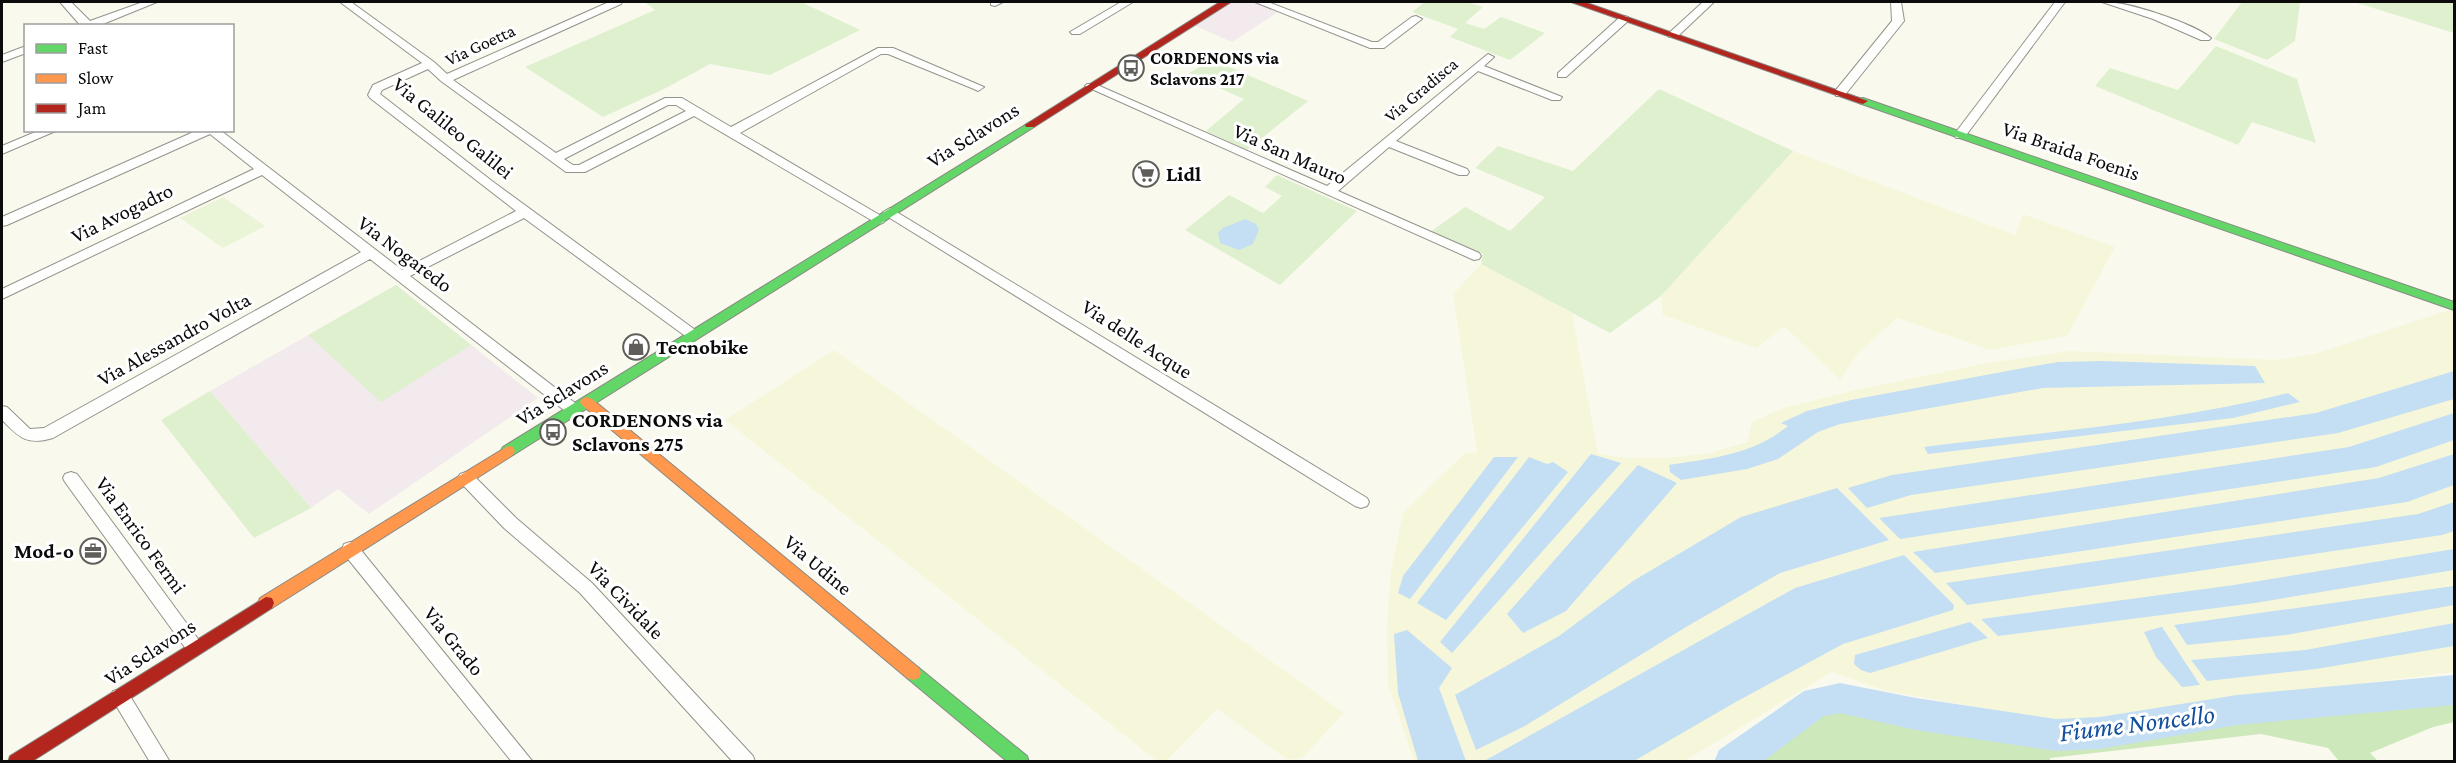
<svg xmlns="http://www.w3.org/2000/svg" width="2456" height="763" font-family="'Crimson Pro',serif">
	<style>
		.industrial { fill: #f2eaec }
		.farmland { fill: #f6f7da }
		.green { fill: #def0ce }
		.forest { fill: #cde8bb }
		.pitch { fill: #eaf4d7 }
		.water { fill: #c4def4 }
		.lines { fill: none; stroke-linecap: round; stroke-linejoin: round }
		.river { fill: #c4def4; fill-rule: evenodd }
		.street-casing { stroke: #93928d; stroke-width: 2 }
		.fast-casing { stroke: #898984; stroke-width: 2 }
		.slow-casing { stroke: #898984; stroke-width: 2 }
		.jam-casing { stroke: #898984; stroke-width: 2 }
		.street { fill: #fefefc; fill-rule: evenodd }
		.fast { fill: #63d668; fill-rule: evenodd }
		.slow { fill: #ff974d; fill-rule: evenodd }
		.jam { fill: #b3261e; fill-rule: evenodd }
		.labels { text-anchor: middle; stroke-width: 6; stroke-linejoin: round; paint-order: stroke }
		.far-street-label { font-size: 18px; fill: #0b0b0b; stroke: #fff }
		.far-poi-label { font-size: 18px; font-weight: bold; fill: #0b0b0b; stroke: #fff; text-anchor: start }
		.street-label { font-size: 21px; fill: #0b0b0b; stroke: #fff }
		.poi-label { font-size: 21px; font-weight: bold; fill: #0b0b0b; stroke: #fff; text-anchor: start }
		.near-water-label { font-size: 27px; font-style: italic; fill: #124f9f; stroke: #fff }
	</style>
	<rect width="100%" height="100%" fill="#faf9ee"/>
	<!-- industrial -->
	<g class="industrial">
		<polygon points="1231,2 1252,2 1278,12 1232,42 1193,25"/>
		<polygon points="396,285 538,398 369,514 338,489 311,508 210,391"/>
	</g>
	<!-- farmland -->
	<g class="farmland">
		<polygon points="1793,151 2015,235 2023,214 2115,247 2067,336 1990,350 1897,318 1858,353 1840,380 1784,326 1756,348 1663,315 1661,296"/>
		<polygon points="1481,264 1572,313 1598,454 1626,458 1665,458 1710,453 1747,442 1752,422 1783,408 1856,390 1987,363 2070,351 2277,360 2315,354 2449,310 2454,312 2454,672 2110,715 2063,723 1883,690 1832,672 1683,762 1414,761 1388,684 1387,625 1391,571 1403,513 1465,453 1477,452 1453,294"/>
		<polygon points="834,350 1194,606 1344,713 1302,758 1288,760 1217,709 1166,761 1157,761 725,420"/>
	</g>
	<!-- green -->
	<g class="green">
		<polygon points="645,2 801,2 860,30 770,75 710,64 666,88 603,117 525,67 655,10"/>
		<polygon points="1425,2 1467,2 1483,7 1465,23 1484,29 1501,17 1545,33 1510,60 1450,37 1458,29 1412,12"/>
		<polygon points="2242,2 2300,2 2295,41 2267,60 2214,39"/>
		<polygon points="2354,2 2454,2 2454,33"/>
		<polygon points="2216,46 2297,79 2316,143 2252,122 2238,145 2095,86 2110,68 2178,90"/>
		<polygon points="1211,59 1308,101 1247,150 1206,131 1244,99 1188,74"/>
		<polygon points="1659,89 1793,151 1661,296 1610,333 1481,264 1483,254 1429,233 1465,207 1510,231 1545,197 1475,168 1498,146 1573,171"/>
		<polygon points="1277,175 1357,211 1280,285 1185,230 1229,195 1263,213 1282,196 1265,187"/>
		<polygon points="396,285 471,345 381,402 308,335"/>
		<polygon points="210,391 311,508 254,538 161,420"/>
	</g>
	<!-- forest -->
	<polygon class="forest" points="2454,690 2454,722 2433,727 2370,753 2378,761 2339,761 2328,748 2261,734 2050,758 2050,761 1732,761 1816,702 1840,698 1916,714 2056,735 2100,733 2237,710"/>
	<!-- pitch -->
	<polygon class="pitch" points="223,197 265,226 223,248 180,218"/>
	<!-- water -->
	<g class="water">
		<polygon points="1245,219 1256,224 1259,230 1253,244 1239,250 1220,243 1218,233 1223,228"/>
		<path d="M2103,361l152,5 10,17 -222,5 -203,36 -22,8 -40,27 -31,10 -66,11 -11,-8 -1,-7c44,-7 83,-10 119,-39l-7,-3 26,-12 44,-11 178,-33 29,-5z"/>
		<polygon points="2454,371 2454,399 2338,433 1911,495 1867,508 1848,488 1892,475 2316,413"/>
		<path d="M2288,393l12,9 -67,16 -305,36 -4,-7c121,-15 245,-24 364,-54z"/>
		<polygon points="2454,413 2454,440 2376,467 1900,539 1879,518 2349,447"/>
		<polygon points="1591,454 1621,463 1452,653 1440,642"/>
		<polygon points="2454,454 2454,485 2407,502 1935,573 1913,552 2379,478"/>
		<polygon points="1494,457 1518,457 1410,599 1398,593 1403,576"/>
		<polygon points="1529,457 1547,464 1553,462 1568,472 1446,620 1417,603"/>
		<polygon points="1638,465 1677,483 1566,611 1523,633 1507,614"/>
		<polygon points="1837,488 1889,540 1780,573 1686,627 1523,727 1476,750 1455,695 1559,636 1633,581 1741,517"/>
		<polygon points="2454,502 2454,531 2442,535 1967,605 1946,583 2418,514"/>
		<polygon points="2454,549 2454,570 2255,603 1998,636 1981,619 2234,585"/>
		<polygon points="1904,555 1954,605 1953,610 1843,644 1734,703 1634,761 1484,761 1795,588"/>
		<polygon points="2454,586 2454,605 2286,635 2187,645 2174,625"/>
		<polygon points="1970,622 1988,638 1870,673 1861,670 1854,664 1855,655"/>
		<polygon points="2454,623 2454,646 2316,669 2207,681 2191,660 2305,650"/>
		<polygon points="2161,627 2162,627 2200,685 2182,687 2156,657 2144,632"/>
		<polygon points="1407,630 1452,668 1439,688 1466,761 1418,761 1398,693 1394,634"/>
	</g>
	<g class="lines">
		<!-- river -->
		<polygon class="river" points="2454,675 2454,705 2237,725 2100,749 2056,751 1916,730 1840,713 1824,716 1762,762 1714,762 1719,750 1804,691 1840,683 1916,698 2056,719 2100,717 2237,695"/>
		<!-- street casing -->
		<g class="street-casing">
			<g id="street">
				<polygon points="60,2 71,2 90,21 143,2 157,2 98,26 81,26"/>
				<path d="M340,2h11l83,60 13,12 162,-72h13l-1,2 -168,76 103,73 109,-55h17l49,29 147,-79h15l91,39 -6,4 -4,-2 -86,-35h-7l-141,79 143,84 2,3 -2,3 -5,1 -184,-108 -109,56h-19l-125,-91 -13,-12 -46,21 -2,4 112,87 206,151 2,3 -2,3h-10l-164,-120 -114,58 169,130 3,4 -3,4h-10l-199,-155 -317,179c-27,8 -34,-1 -51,-18v-14l5,1 23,22 14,-1 317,-176 -99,-77 -260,124v-10l252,-120 -44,-35 -203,91 -5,1v-9l196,-87h22l182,140 114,-59 -146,-113 -2,-3 5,-10 49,-22zM668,105h8l10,6 -107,54h-6l-9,-6z"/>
				<polygon points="991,2 1003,2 995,6 991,5"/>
				<polygon points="1121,2 1133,2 1080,34 1072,34 1070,32"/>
				<polygon points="1255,2 1268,2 1372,42 1378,42 1412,17 1416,16 1422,19 1384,48 1370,48"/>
				<polygon points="1703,2 1714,2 1677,37 1669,37 1669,33"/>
				<polygon points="1891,2 1901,2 1904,21 1844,96 1836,96 1836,90 1892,21"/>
				<polygon points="2055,2 2065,2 1964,138 1956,138 1954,135 1956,132"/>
				<path d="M2102,2c21,-2 92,21 109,36l-2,2h-8l-48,-21z"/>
				<polygon points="1624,16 1628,17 1628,21 1566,77 1558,77 1558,73 1620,17"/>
				<polygon points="26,46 26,53 2,62 2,55"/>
				<polygon points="1488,54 1494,57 1484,66 1562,97 1560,100 1552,100 1478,71 1396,141 1467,169 1469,172 1467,175 1459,175 1389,147 1338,191 1479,253 1481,256 1479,259 1474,260 1085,86 1087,84 1095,84 1327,186"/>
				<polygon points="40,130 58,130 2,154 2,146"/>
				<polygon points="890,208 1367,498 1369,502 1367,506 1361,508 1355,506 885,215 883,212"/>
				<polygon points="71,472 77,474 201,643 204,648 201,653 195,656 189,653 65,482 63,478 65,474"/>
				<polygon points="466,472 472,474 516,518 592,583 753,756 755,762 733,762 580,593 504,528 460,482 458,478 460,474"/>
				<polygon points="350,542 356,544 533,762 512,762 344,554 342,549 344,544"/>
				<polygon points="120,689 127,691 170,762 150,762 111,697 113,691"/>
			</g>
		</g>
		<!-- fast casing -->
		<g class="fast-casing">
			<g id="fast">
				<polygon points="1863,98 2454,302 2454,310 1859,103 1859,99"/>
				<polygon points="1030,122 1034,123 1034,127 513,455 503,455 501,451 503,447"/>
				<polygon points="913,666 919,668 1027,756 1029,762 1008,762 907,678 905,673 907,668"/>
			</g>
		</g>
		<!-- slow casing -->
		<g class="slow-casing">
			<g id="slow">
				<polygon points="587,397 592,399 919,668 921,673 919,678 913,680 907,678 582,405 580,402 582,399"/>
				<polygon points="508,446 513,447 515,451 513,455 272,608 266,609 260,608 258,603 260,598"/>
			</g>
		</g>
		<!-- jam casing -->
		<g class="jam-casing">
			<g id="jam">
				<polygon points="1220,2 1231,2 1034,127 1026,127 1025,125"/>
				<polygon points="1571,2 1584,2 1868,101 1863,104 1859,103"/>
				<polygon points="266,597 272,598 274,603 272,608 31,762 8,762 10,756"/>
			</g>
		</g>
		<!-- street -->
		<use href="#street" class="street"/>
		<!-- fast -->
		<use href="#fast" class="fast"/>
		<!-- slow -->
		<use href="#slow" class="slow"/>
		<!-- jam -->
		<use href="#jam" class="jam"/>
	</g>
	<!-- icons -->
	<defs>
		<g id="bus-ring" transform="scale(1.35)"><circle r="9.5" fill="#fff" stroke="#5f5e5a" stroke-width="1.5"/><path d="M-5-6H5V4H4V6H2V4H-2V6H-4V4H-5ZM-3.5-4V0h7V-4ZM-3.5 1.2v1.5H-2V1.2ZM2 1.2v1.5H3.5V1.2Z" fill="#5f5e5a"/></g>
		<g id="supermarket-ring" transform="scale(1.35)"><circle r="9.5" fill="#fff" stroke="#5f5e5a" stroke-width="1.5"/><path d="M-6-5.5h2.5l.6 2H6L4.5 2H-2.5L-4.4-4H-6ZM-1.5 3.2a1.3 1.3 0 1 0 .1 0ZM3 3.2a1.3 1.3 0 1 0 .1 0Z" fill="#5f5e5a"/></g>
		<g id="shop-ring" transform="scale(1.35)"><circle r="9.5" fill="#fff" stroke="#5f5e5a" stroke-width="1.5"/><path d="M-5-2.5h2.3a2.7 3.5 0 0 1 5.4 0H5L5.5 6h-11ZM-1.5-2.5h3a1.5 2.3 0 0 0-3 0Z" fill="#5f5e5a"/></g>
		<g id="office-ring" transform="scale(1.35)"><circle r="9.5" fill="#fff" stroke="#5f5e5a" stroke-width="1.5"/><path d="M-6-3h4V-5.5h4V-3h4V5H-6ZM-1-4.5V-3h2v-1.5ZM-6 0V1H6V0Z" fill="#5f5e5a"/></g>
	</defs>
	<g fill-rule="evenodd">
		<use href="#bus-ring" x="1131" y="68"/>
		<use href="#supermarket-ring" x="1146" y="174"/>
		<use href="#shop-ring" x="636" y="347"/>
		<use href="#bus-ring" x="553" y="432"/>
		<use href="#office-ring" x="93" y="551"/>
	</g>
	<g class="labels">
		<!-- far-street labels -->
		<g class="far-street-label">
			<text transform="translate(480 45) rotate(-25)" y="6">Via Goetta</text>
			<text transform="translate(1421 90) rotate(-40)" y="6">Via Gradisca</text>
		</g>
		<!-- far-poi labels -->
		<g class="far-poi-label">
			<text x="1150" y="64">CORDENONS via<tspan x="1150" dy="21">Sclavons 217</tspan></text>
		</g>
		<!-- street labels -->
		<g class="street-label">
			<text transform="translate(453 128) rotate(39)" y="7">Via Galileo Galilei</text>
			<text transform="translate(973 135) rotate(-32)" y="7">Via Sclavons</text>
			<text transform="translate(2071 151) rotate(19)" y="7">Via Braida Foenis</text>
			<text transform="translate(1290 154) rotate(24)" y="7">Via San Mauro</text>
			<text transform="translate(122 213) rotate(-26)" y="7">Via Avogadro</text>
			<text transform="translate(405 254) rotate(37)" y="7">Via Nogaredo</text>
			<text transform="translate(174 339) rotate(-29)" y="7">Via Alessandro Volta</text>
			<text transform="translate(1137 339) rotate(33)" y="7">Via delle Acque</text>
			<text transform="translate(562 393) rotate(-32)" y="7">Via Sclavons</text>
			<text transform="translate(141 535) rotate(54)" y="7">Via Enrico Fermi</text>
			<text transform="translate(818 565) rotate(40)" y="7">Via Udine</text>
			<text transform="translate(626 600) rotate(46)" y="7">Via Cividale</text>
			<text transform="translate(454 641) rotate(51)" y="7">Via Grado</text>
			<text transform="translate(150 652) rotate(-33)" y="7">Via Sclavons</text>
		</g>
		<!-- poi labels -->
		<g class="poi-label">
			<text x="1166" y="181">Lidl</text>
			<text x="656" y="354">Tecnobike</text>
			<text x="572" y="427">CORDENONS via<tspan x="572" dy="24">Sclavons 275</tspan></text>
			<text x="74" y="558" text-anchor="end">Mod-o</text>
		</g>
		<!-- near-water labels -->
		<g class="near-water-label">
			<text transform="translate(2137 723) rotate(-7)" y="9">Fiume Noncello</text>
		</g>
	</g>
	<!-- border -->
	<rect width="2456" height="763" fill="none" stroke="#0b0b0b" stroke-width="6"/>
	<!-- legend -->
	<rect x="24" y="24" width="210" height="108" fill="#ffffff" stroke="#9d9d9d" stroke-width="1.5"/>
	<rect x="36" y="44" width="30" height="9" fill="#63d668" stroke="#9d9d9d" stroke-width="1.5"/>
	<text x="78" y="54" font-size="18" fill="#0b0b0b">Fast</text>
	<rect x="36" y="74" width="30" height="9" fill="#ff974d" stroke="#9d9d9d" stroke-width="1.5"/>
	<text x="78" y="84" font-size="18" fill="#0b0b0b">Slow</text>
	<rect x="36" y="104" width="30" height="9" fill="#b3261e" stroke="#9d9d9d" stroke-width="1.5"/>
	<text x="78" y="114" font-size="18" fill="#0b0b0b">Jam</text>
</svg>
